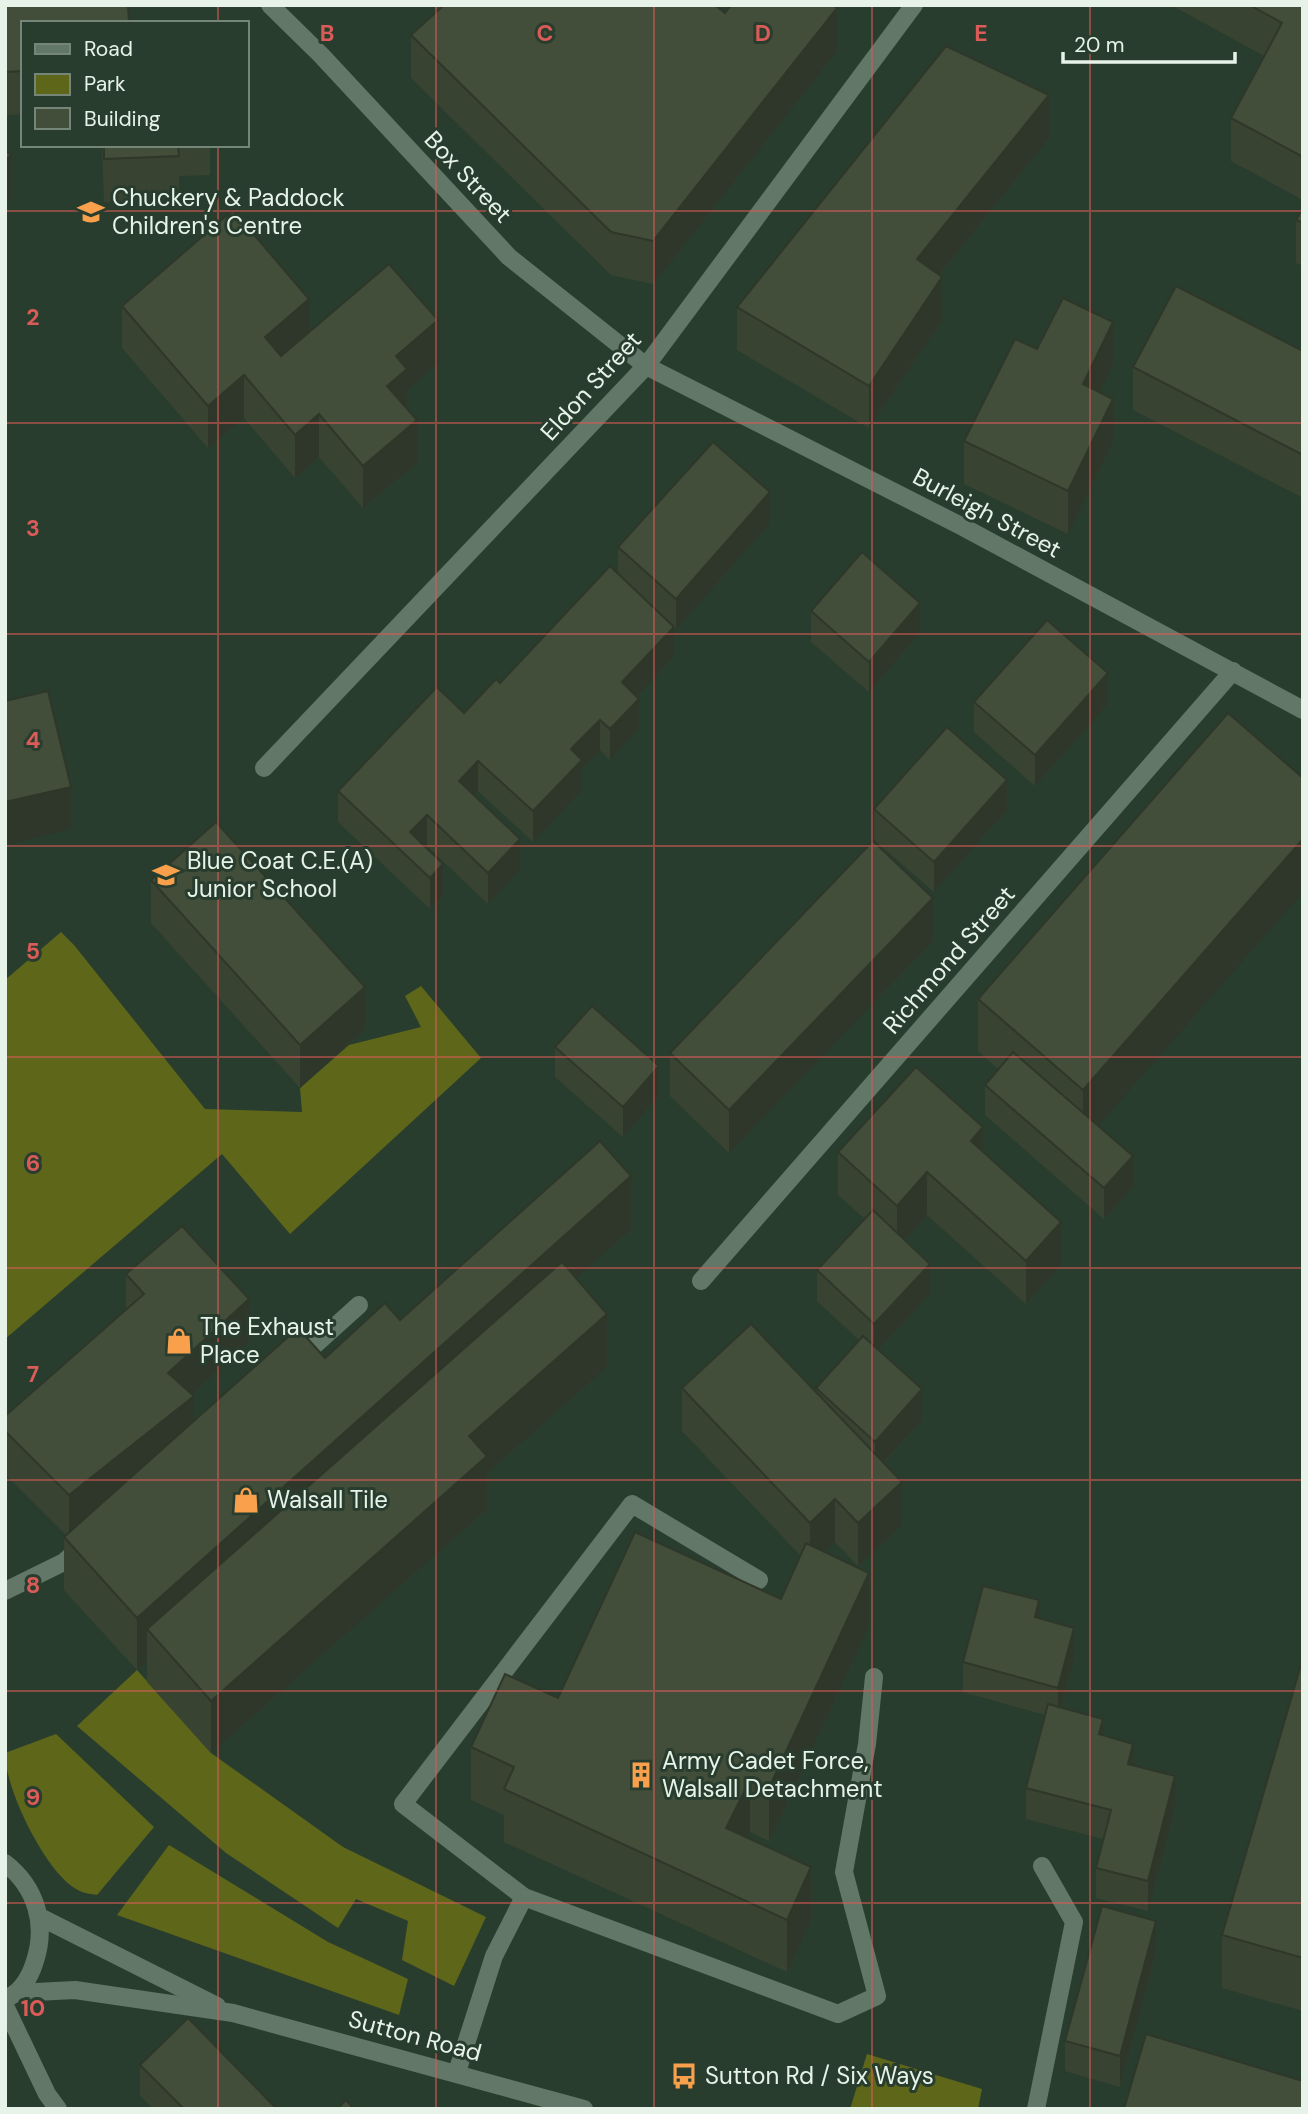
<svg xmlns="http://www.w3.org/2000/svg" width="1308" height="2114" font-family="'DM Sans',sans-serif">
	<style>
		.green { fill: #5e661a }
		.lines { fill: none; stroke-linecap: round; stroke-linejoin: round }
		.minor { stroke: #627767; stroke-width: 18 }
		.wall { fill: #394332 }
		.shaded-wall { fill: #2e3729 }
		.building { fill: #424e3a; stroke: #2e3729; stroke-width: 2 }
		.grid { fill: none; stroke: #da5b58; stroke-width: 2; stroke-opacity: 0.55 }
		.labels { text-anchor: middle; stroke-width: 6; stroke-linejoin: round; paint-order: stroke }
		.street-label { font-size: 24px; fill: #e7f3e9; stroke: #293d2e }
		.poi-label { font-size: 24px; fill: #e7f3e9; stroke: #293d2e; text-anchor: start }
		.grid-label { font-size: 23px; text-anchor: middle; font-weight: bold; fill: #da5b58; stroke: #293d2e; stroke-width: 6; stroke-linejoin: round; paint-order: stroke }
	</style>
	<rect width="100%" height="100%" fill="#293d2e"/>
	<!-- green -->
	<g class="green">
		<polygon points="61,932 74,945 205,1109 302,1112 300,1088 349,1045 421,1027 405,996 421,986 481,1058 290,1234 222,1154 5,1339 5,980"/>
		<polygon points="137,1670 211,1753 343,1847 486,1917 454,1986 402,1960 408,1921 356,1899 338,1928 226,1853 77,1726"/>
		<path d="M56,1734l98,93 -57,68c-6,-1 -15,-2 -21,-6 -31,-18 -71,-100 -71,-136z"/>
		<polygon points="169,1845 328,1942 408,1979 399,2015 117,1915"/>
		<polygon points="867,2054 982,2089 978,2109 850,2109"/>
	</g>
	<g class="lines">
		<!-- minor -->
		<g class="minor">
			<polyline points="270,5 321,55 509,257 646,366 963,527 1303,710"/>
			<polyline points="264,768 646,366 914,5"/>
			<polyline points="701,1281 1233,671"/>
			<polyline points="298,1360 359,1305"/>
			<polyline points="759,1580 632,1504 403,1804 524,1897 838,2014 877,1996 844,1872 867,1744 874,1677"/>
			<polyline points="5,1591 64,1562 81,1547"/>
			<path d="M5,1863c31,24 42,61 30,98 -4,13 -12,28 -24,35"/>
			<polyline points="40,1917 217,2006"/>
			<polyline points="16,1993 75,1990 233,2013 584,2109"/>
			<polyline points="5,2006 47,2094 58,2109"/>
			<polyline points="457,2072 494,1956 524,1897"/>
			<polyline points="1036,2109 1074,1922 1042,1866"/>
		</g>
	</g>
	<!-- wall -->
	<g class="wall">
		<polygon points="433,5 715,5 725,13 837,51 653,284 611,275 411,78 411,35 438,11"/>
		<polygon points="1171,5 1303,5 1303,200 1231,161 1231,118 1264,56"/>
		<polygon points="5,6 23,23 23,114 5,115"/>
		<polygon points="1049,138 939,275 942,320 869,428 737,350 737,307"/>
		<polygon points="102,145 210,145 210,175 179,176 179,199 104,202"/>
		<polygon points="1303,208 1303,266 1296,263 1296,220"/>
		<polygon points="122,306 309,332 438,363 407,390 407,408 417,463 363,508 319,457 295,478 244,418 208,448 122,348"/>
		<polygon points="1037,349 1113,365 1099,392 1113,442 1068,534 964,484 964,441"/>
		<polygon points="1303,351 1303,498 1133,410 1133,367"/>
		<polygon points="770,523 676,629 674,627 674,657 637,696 639,729 610,760 600,750 582,769 582,790 533,842 478,791 475,795 520,869 488,904 427,846 426,847 443,894 430,909 338,822 338,791 464,713 500,683 618,574 618,547"/>
		<polygon points="811,611 920,633 869,692 811,642"/>
		<polygon points="974,702 1108,704 1035,786 974,732"/>
		<polygon points="1303,778 1098,1126 1133,1187 1104,1219 985,1115 985,1085 998,1069 978,1051 978,999"/>
		<polygon points="874,809 1007,810 934,892 874,840"/>
		<polygon points="151,880 365,1029 300,1088 151,923"/>
		<polygon points="933,941 729,1153 670,1096 670,1053"/>
		<polygon points="555,1047 659,1096 623,1137 555,1077"/>
		<polygon points="838,1152 983,1152 1061,1265 1026,1304 927,1215 905,1240 930,1294 878,1350 922,1420 884,1463 902,1525 858,1566 835,1542 824,1552 869,1626 769,1841 750,1832 747,1838 811,1920 787,1972 504,1842 504,1815 471,1800 471,1747 781,1599 801,1556 682,1431 682,1388 816,1391 816,1388 859,1340 817,1301 817,1270 865,1219 838,1195"/>
		<polygon points="631,1229 575,1278 607,1367 487,1473 487,1509 211,1753 147,1682 147,1661 137,1670 64,1590 64,1537 66,1535 5,1474 5,1416 126,1309 126,1274 249,1342 192,1394 194,1421 400,1320"/>
		<polygon points="1039,1618 1074,1658 1061,1707 1103,1735 1175,1807 1148,1911 1096,1898 1096,1868 1103,1839 1026,1819 1026,1788 1045,1715 963,1692 963,1662"/>
		<polygon points="1303,1658 1303,2011 1222,1988 1222,1935"/>
		<polygon points="1156,1951 1120,2087 1065,2071 1065,2041"/>
		<polygon points="140,2065 277,2109 153,2109 140,2095"/>
	</g>
	<!-- shaded-wall -->
	<g class="shaded-wall">
		<polygon points="837,8 837,51 653,284 653,241"/>
		<polygon points="1049,95 1049,138 917,302 917,259"/>
		<polygon points="11,155 11,198 5,204 5,161"/>
		<polygon points="942,277 942,320 869,428 869,386"/>
		<polygon points="309,299 309,342 265,380 265,337"/>
		<polygon points="438,320 438,363 407,390 407,412 387,386 396,356"/>
		<polygon points="1113,322 1113,365 1083,427 1083,384"/>
		<polygon points="244,375 244,418 208,448 208,406"/>
		<polygon points="1113,399 1113,442 1068,534 1068,491"/>
		<polygon points="319,414 319,457 295,478 295,435"/>
		<polygon points="417,420 417,463 363,508 363,466"/>
		<polygon points="770,492 770,523 676,629 676,599"/>
		<polygon points="920,603 920,633 869,692 869,662"/>
		<polygon points="674,627 674,657 622,712 622,682"/>
		<polygon points="1108,673 1108,704 1035,786 1035,755"/>
		<polygon points="639,699 639,729 610,760 610,729"/>
		<polygon points="600,720 600,750 582,769 582,790 533,842 533,811 571,749"/>
		<polygon points="478,761 478,791 459,811 459,781"/>
		<polygon points="1007,780 1007,810 934,892 934,862"/>
		<polygon points="71,787 71,829 5,845 5,802"/>
		<polygon points="427,815 427,846 412,861 410,832"/>
		<polygon points="520,839 520,869 488,904 488,873"/>
		<polygon points="1303,839 1303,892 1083,1143 1083,1090"/>
		<polygon points="443,864 443,894 430,909 430,878"/>
		<polygon points="933,898 933,941 729,1153 729,1110"/>
		<polygon points="365,987 365,1029 300,1088 300,1045"/>
		<polygon points="659,1066 659,1096 623,1137 623,1107"/>
		<polygon points="983,1127 983,1170 971,1141"/>
		<polygon points="1133,1156 1133,1187 1104,1219 1104,1188"/>
		<polygon points="927,1172 927,1215 897,1249 897,1206"/>
		<polygon points="631,1176 631,1229 163,1647 147,1629 147,1661 137,1670 137,1618"/>
		<polygon points="1061,1222 1061,1265 1026,1304 1026,1261"/>
		<polygon points="930,1264 930,1294 874,1354 874,1324"/>
		<polygon points="249,1299 249,1342 168,1416 168,1373"/>
		<polygon points="607,1314 607,1367 487,1473 487,1509 211,1753 211,1701 469,1436"/>
		<polygon points="922,1389 922,1420 875,1472 875,1442"/>
		<polygon points="194,1396 194,1439 69,1538 69,1495"/>
		<polygon points="902,1482 902,1525 858,1566 858,1523"/>
		<polygon points="835,1499 835,1542 810,1566 810,1523"/>
		<polygon points="869,1573 869,1626 769,1841 769,1788"/>
		<polygon points="1039,1600 1039,1630 1035,1617"/>
		<polygon points="1074,1628 1074,1658 1058,1718 1058,1688"/>
		<polygon points="1103,1719 1103,1750 1099,1734"/>
		<polygon points="1133,1744 1133,1774 1128,1764"/>
		<polygon points="1175,1776 1175,1807 1148,1911 1148,1881"/>
		<polygon points="750,1780 750,1832 726,1881 726,1828"/>
		<polygon points="811,1867 811,1920 787,1972 787,1920"/>
		<polygon points="1156,1921 1156,1951 1120,2087 1120,2056"/>
	</g>
	<!-- building -->
	<g class="building">
		<polygon points="19,5 128,5 129,23 23,23 23,71 5,72 5,6"/>
		<polygon points="444,5 715,5 725,13 731,5 833,5 837,8 653,241 611,232 411,35"/>
		<polygon points="1250,5 1303,5 1303,157 1231,118 1282,23"/>
		<polygon points="946,46 1049,95 917,259 942,277 869,386 737,307"/>
		<polygon points="104,145 178,145 179,156 104,159"/>
		<polygon points="5,150 11,155 5,161"/>
		<polygon points="1303,208 1303,223 1296,220"/>
		<polygon points="233,210 309,299 265,337 281,356 389,264 438,320 396,356 407,369 387,386 417,420 363,466 319,414 295,435 244,375 208,406 122,306"/>
		<polygon points="1176,286 1303,351 1303,455 1133,367"/>
		<polygon points="1063,298 1113,322 1083,384 1113,399 1068,491 964,441 1015,339 1037,349"/>
		<polygon points="713,442 770,492 676,599 618,547"/>
		<polygon points="862,552 920,603 869,662 811,611"/>
		<polygon points="610,566 674,627 622,682 639,699 610,729 600,720 571,749 582,760 533,811 478,761 459,781 520,839 488,873 427,815 410,832 443,864 430,878 338,791 437,687 464,713 496,679 500,683"/>
		<polygon points="1047,620 1108,673 1035,755 974,702"/>
		<polygon points="48,691 71,787 5,802 5,701"/>
		<polygon points="1228,713 1303,778 1303,839 1083,1090 978,999"/>
		<polygon points="947,727 1007,780 934,862 874,809"/>
		<polygon points="216,822 365,987 300,1045 151,880"/>
		<polygon points="873,841 933,898 729,1110 670,1053"/>
		<polygon points="592,1006 659,1066 623,1107 555,1047"/>
		<polygon points="1013,1052 1133,1156 1104,1188 985,1085"/>
		<polygon points="916,1067 983,1127 971,1141 1061,1222 1026,1261 927,1172 897,1206 838,1152"/>
		<polygon points="600,1141 631,1176 137,1618 64,1537 298,1328 325,1358 385,1303 400,1320"/>
		<polygon points="873,1210 930,1264 874,1324 817,1270"/>
		<polygon points="182,1226 249,1299 168,1373 194,1396 69,1495 5,1431 5,1416 144,1294 126,1274"/>
		<polygon points="562,1262 607,1314 469,1436 487,1456 211,1701 147,1629"/>
		<polygon points="751,1324 902,1482 858,1523 835,1499 810,1523 682,1388"/>
		<polygon points="863,1336 922,1389 875,1442 816,1388"/>
		<polygon points="635,1532 781,1599 806,1543 869,1573 769,1788 750,1780 726,1828 811,1867 787,1920 504,1789 514,1767 471,1747 505,1674 558,1698"/>
		<polygon points="983,1586 1039,1600 1035,1617 1074,1628 1058,1688 963,1662"/>
		<polygon points="1303,1658 1303,1958 1222,1935"/>
		<polygon points="1048,1704 1103,1719 1099,1734 1133,1744 1128,1764 1175,1776 1148,1881 1096,1868 1111,1810 1026,1788"/>
		<polygon points="1102,1906 1156,1921 1120,2056 1065,2041"/>
		<polygon points="188,2018 277,2109 184,2109 140,2065"/>
		<polygon points="1146,2034 1303,2081 1303,2109 1124,2109"/>
		<polygon points="346,2100 354,2109 337,2109"/>
	</g>
	<!-- grid -->
	<path class="grid" d="M218,5v18M436,5v2104M654,5v2104M872,5v2104M1090,5v2104M218,145v1964M5,211h1298M5,423h1298M5,634h1298M5,846h1298M5,1057h1298M5,1268h1298M5,1480h1298M5,1691h1298M5,1903h1298"/>
	<!-- icons -->
	<defs>
		<g id="school-bare" transform="scale(2.1)"><path d="M0-5L7-2L0 1L-7-2ZM-4 1L0 2.5L4 1V4Q0 6-4 4Z" fill="#f9a04d" stroke="#293d2e" stroke-width="2.5" paint-order="stroke"/></g>
		<g id="shop-bare" transform="scale(2.1)"><path d="M-5-2.5h2.3a2.7 3.5 0 0 1 5.4 0H5L5.5 6h-11ZM-1.5-2.5h3a1.5 2.3 0 0 0-3 0Z" fill="#f9a04d" stroke="#293d2e" stroke-width="2.5" paint-order="stroke"/></g>
		<g id="building-bare" transform="scale(2.1)"><path d="M-4-6H4V6H1V3H-1V6H-4ZM-2.5-4.3h1.7v1.8h-1.7ZM.8-4.3h1.7v1.8H.8ZM-2.5-1h1.7V.8h-1.7ZM.8-1h1.7V.8H.8Z" fill="#f9a04d" stroke="#293d2e" stroke-width="2.5" paint-order="stroke"/></g>
		<g id="bus-bare" transform="scale(2.1)"><path d="M-5-6H5V4H4V6H2V4H-2V6H-4V4H-5ZM-3.5-4V0h7V-4ZM-3.5 1.2v1.5H-2V1.2ZM2 1.2v1.5H3.5V1.2Z" fill="#f9a04d" stroke="#293d2e" stroke-width="2.5" paint-order="stroke"/></g>
	</defs>
	<g fill-rule="evenodd">
		<use href="#school-bare" x="91" y="212"/>
		<use href="#school-bare" x="166" y="875"/>
		<use href="#shop-bare" x="179" y="1341"/>
		<use href="#shop-bare" x="246" y="1500"/>
		<use href="#building-bare" x="641" y="1775"/>
		<use href="#bus-bare" x="684" y="2076"/>
	</g>
	<g class="labels">
		<!-- street labels -->
		<g class="street-label">
			<text transform="translate(468 177) rotate(47)" y="8">Box Street</text>
			<text transform="translate(591 386) rotate(-48)" y="8">Eldon Street</text>
			<text transform="translate(987 513) rotate(28)" y="8">Burleigh Street</text>
			<text transform="translate(949 960) rotate(-49)" y="8">Richmond Street</text>
			<text transform="translate(415 2036) rotate(15)" y="8">Sutton Road</text>
		</g>
		<!-- poi labels -->
		<g class="poi-label">
			<text x="112" y="206">Chuckery &amp; Paddock<tspan x="112" dy="28">Children's Centre</tspan></text>
			<text x="187" y="869">Blue Coat C.E.(A)<tspan x="187" dy="28">Junior School</tspan></text>
			<text x="200" y="1335">The Exhaust<tspan x="200" dy="28">Place</tspan></text>
			<text x="267" y="1508">Walsall Tile</text>
			<text x="662" y="1769">Army Cadet Force,<tspan x="662" dy="28">Walsall Detachment</tspan></text>
			<text x="705" y="2084">Sutton Rd / Six Ways</text>
		</g>
	</g>
	<g class="grid-label">
		<text x="327" y="41">B</text>
		<text x="545" y="41">C</text>
		<text x="763" y="41">D</text>
		<text x="981" y="41">E</text>
		<text x="33" y="325">2</text>
		<text x="33" y="536">3</text>
		<text x="33" y="748">4</text>
		<text x="33" y="959">5</text>
		<text x="33" y="1171">6</text>
		<text x="33" y="1382">7</text>
		<text x="33" y="1593">8</text>
		<text x="33" y="1805">9</text>
		<text x="33" y="2016">10</text>
	</g>
	<!-- border -->
	<rect width="1308" height="2114" fill="none" stroke="#e7f3e9" stroke-width="14"/>
	<!-- legend -->
	<rect x="21" y="21" width="228" height="126" fill="#293d2e" stroke="#758679" stroke-width="2"/>
	<rect x="35" y="44" width="35" height="10" fill="#627767" stroke="#758679" stroke-width="2"/>
	<text x="84" y="56" font-size="21" fill="#e7f3e9">Road</text>
	<rect x="35" y="74" width="35" height="21" fill="#5e661a" stroke="#758679" stroke-width="2"/>
	<text x="84" y="91" font-size="21" fill="#e7f3e9">Park</text>
	<rect x="35" y="108" width="35" height="21" fill="#424e3a" stroke="#758679" stroke-width="2"/>
	<text x="84" y="126" font-size="21" fill="#e7f3e9">Building</text>
	<!-- scale -->
	<path d="M1063 52v10h172v-10" fill="none" stroke="#e7f3e9" stroke-width="3.5"/>
	<text x="1074" y="52" font-size="21" fill="#e7f3e9" stroke="#293d2e" stroke-width="5" paint-order="stroke">20 m</text>
</svg>
